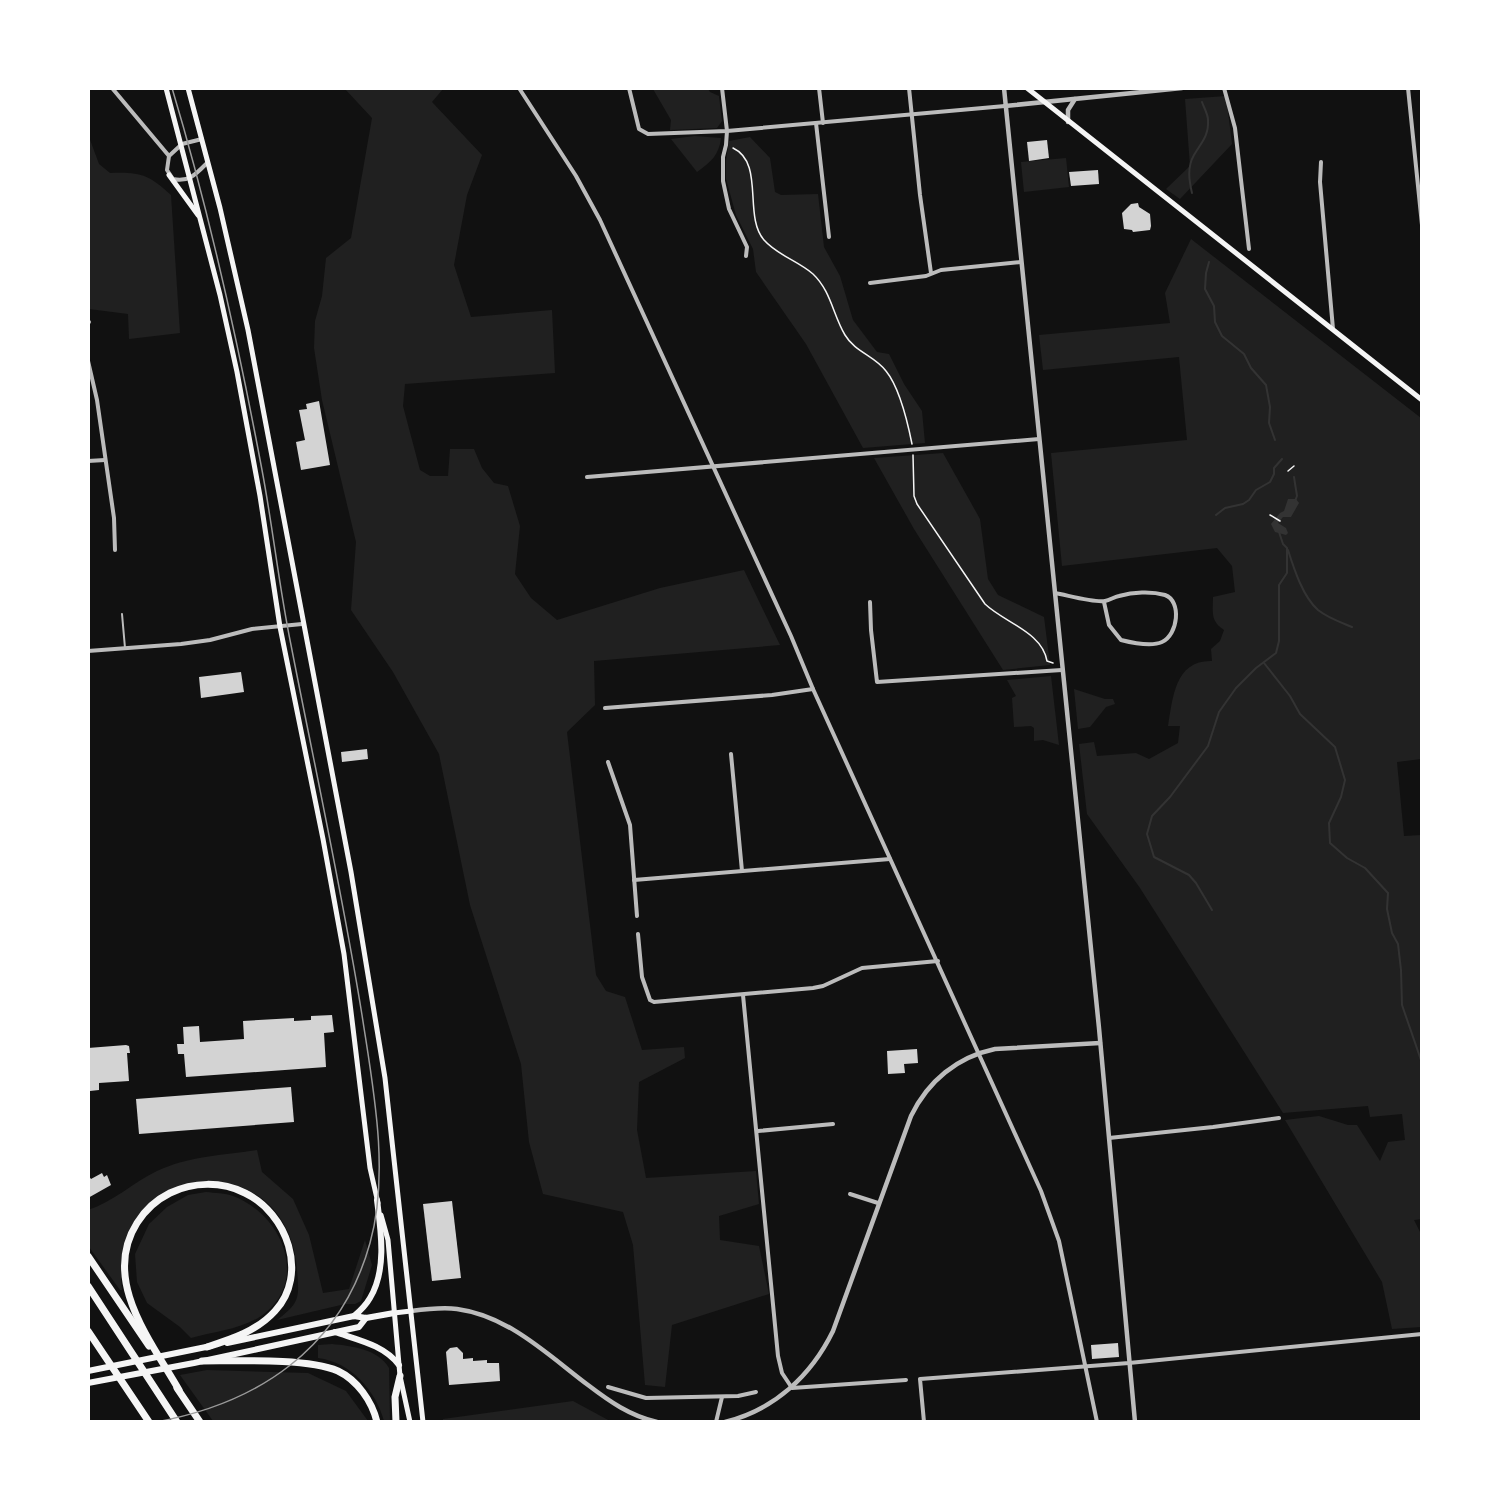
<svg xmlns="http://www.w3.org/2000/svg" width="1510" height="1510" font-family="Barlow,sans-serif">
	<style>
		.green { fill: #202020 }
		.water { fill: #333 }
		.lines { fill: none; stroke-linecap: round; stroke-linejoin: round }
		.stream { stroke: #333; stroke-width: 2 }
		.building { fill: #d3d3d3 }
		.path { stroke: #f5f5f5; stroke-width: 1.5 }
		.service { stroke: #bcbcbc; stroke-width: 2 }
		.minor { stroke: #bcbcbc; stroke-width: 4 }
		.tertiary { stroke: #bcbcbc; stroke-width: 4.5 }
		.secondary { stroke: #f5f5f5; stroke-width: 5 }
		.trunk { stroke: #f5f5f5; stroke-width: 6 }
		.motorway { stroke: #f5f5f5; stroke-width: 7 }
		.tram { stroke: #9a9a9a; stroke-width: 1.5 }
	</style>
	<rect width="100%" height="100%" fill="#111"/>
	<!-- green -->
	<g class="green">
		<polygon points="345,89 443,89 432,102 482,155 467,195 454,265 471,317 552,310 555,373 405,384 403,406 420,470 430,476 448,476 450,449 474,449 482,468 494,483 508,486 520,526 515,574 531,598 557,620 660,588 744,570 780,645 594,661 595,705 567,732 596,975 606,991 625,997 642,1050 684,1047 685,1058 639,1082 637,1130 646,1178 756,1171 759,1204 719,1216 720,1240 759,1246 769,1294 672,1325 665,1387 645,1385 633,1245 623,1212 543,1194 529,1142 521,1064 470,905 439,754 393,672 351,610 356,542 322,400 314,348 315,321 322,296 326,258 351,238 372,118"/>
		<polygon points="653,89 708,89 710,92 719,96 722,121 717,128 670,130 671,120"/>
		<polygon points="1226,96 1232,144 1180,199 1166,189 1190,166 1185,99"/>
		<path d="M695,136l26,2c-2,17 -10,24 -24,34l-26,-33z"/>
		<path d="M89,137l10,27 11,9c30,-1 38,1 61,22l9,138 -51,6 -1,-25 -39,-5z"/>
		<polygon points="750,137 770,158 775,192 781,195 818,194 824,247 840,276 853,320 877,352 889,354 904,384 922,411 925,443 863,448 806,344 756,272 753,249 736,215 726,179 726,160 729,141"/>
		<polygon points="1066,158 1069,187 1024,192 1021,162"/>
		<path d="M1191,239l230,179v341l-24,3 7,74 18,-1v384l-8,1 7,14v93l-29,2 -10,-47 -97,-162 34,-4 29,9h9l23,36 8,-19 17,-2 -3,-26 -32,3 -2,-11 -85,7 -143,-225 -53,-74 -8,-70 15,-2 3,14 39,-3 13,6 29,-16 2,-17h-12c5,-29 7,-66 44,-65l-1,-12 9,-8 4,-11c-14,-9 -11,-18 -11,-33l22,-5 -3,-26 -15,-18 -155,18 -11,-113 136,-13 -8,-83 -136,13 -4,-35 131,-12 -5,-30z"/>
		<polygon points="943,453 980,519 988,579 998,595 1044,617 1050,665 1003,670 914,529 874,458"/>
		<polygon points="1051,676 1059,745 1043,740 1034,741 1034,728 1031,726 1014,727 1012,698 1016,696 1007,680"/>
		<polygon points="1074,689 1105,699 1113,699 1115,704 1106,707 1090,727 1078,729"/>
		<path d="M257,1150l5,22 31,27 16,36 14,58 26,-4 16,-49 7,25 -11,36 -6,3h-10l-68,16c24,-18 22,-23 20,-51 -10,-128 -191,-112 -175,21h-2l-31,-43 -1,-37c25,-8 46,-28 69,-39 31,-15 67,-16 100,-21z"/>
		<path d="M206,1192c9,1 19,1 27,4 49,18 78,86 28,120 -19,13 -48,16 -70,22l-11,-11 -33,-24 -10,-21 -2,-28 14,-30 18,-17 21,-12z"/>
		<path d="M332,1344c20,2 46,5 57,24l1,53h-6c-8,-30 -33,-59 -66,-63v-13z"/>
		<polygon points="207,1370 308,1373 346,1391 368,1421 213,1421 180,1375"/>
		<polygon points="573,1401 610,1421 443,1421 443,1419"/>
	</g>
	<!-- water -->
	<polygon class="water" points="1288,499 1296,499 1299,503 1291,517 1283,517 1278,523 1286,528 1288,533 1286,535 1275,532 1271,524 1280,513 1284,511"/>
	<g class="lines">
		<!-- stream -->
		<g class="stream">
			<path d="M1192,193c-3,-13 -5,-26 2,-38 7,-12 15,-19 14,-35 0,-6 -4,-12 -6,-18"/>
			<polyline points="1209,262 1206,273 1205,289 1214,306 1215,322 1222,336 1244,354 1251,368 1266,385 1270,407 1269,423 1275,440"/>
			<polyline points="1294,477 1297,496 1295,501"/>
			<polyline points="1216,515 1225,508 1243,504 1249,500 1256,490 1270,482 1274,474 1274,468 1282,459"/>
			<path d="M1288,550c6,19 15,47 30,60 10,8 22,12 34,17"/>
			<polyline points="1264,663 1290,696 1300,714 1335,747 1345,780 1341,797 1329,823 1330,843 1347,858 1365,868 1388,893 1387,909 1392,933 1398,944 1401,970 1402,1005 1422,1063"/>
			<polyline points="1212,910 1196,883 1189,875 1154,857 1147,834 1152,816 1170,797 1208,746 1219,712 1236,688 1256,668 1276,653 1279,641 1279,585 1287,573 1287,548 1283,544 1279,532"/>
		</g>
	</g>
	<!-- building -->
	<g class="building">
		<polygon points="1047,140 1049,158 1029,161 1027,142"/>
		<polygon points="1098,170 1099,184 1071,186 1069,172"/>
		<polygon points="1138,203 1139,207 1150,214 1151,226 1150,230 1133,232 1132,230 1124,229 1122,213 1131,204"/>
		<polygon points="319,401 330,465 301,470 296,442 305,440 299,410 307,409 306,404"/>
		<polygon points="241,672 244,692 201,698 199,677"/>
		<polygon points="367,749 368,759 342,762 341,752"/>
		<polygon points="332,1015 334,1032 324,1033 326,1067 186,1077 184,1054 178,1054 177,1044 184,1044 183,1027 199,1026 200,1042 244,1039 243,1021 294,1018 294,1021 311,1020 311,1016"/>
		<polygon points="126,1045 129,1046 130,1053 127,1053 129,1081 99,1083 99,1090 90,1091 88,1048"/>
		<polygon points="917,1049 918,1063 904,1064 905,1073 888,1074 887,1051"/>
		<polygon points="291,1087 294,1122 139,1134 136,1099"/>
		<polygon points="102,1173 104,1177 107,1175 111,1185 88,1198 88,1175 91,1179"/>
		<polygon points="452,1201 461,1278 432,1281 423,1204"/>
		<polygon points="1118,1343 1119,1357 1092,1359 1091,1345"/>
		<polygon points="457,1347 463,1353 463,1359 473,1358 473,1361 487,1360 487,1363 499,1363 500,1381 449,1385 446,1352 450,1348"/>
	</g>
	<g class="lines">
		<!-- path -->
		<g class="path">
			<path d="M733,148c32,15 10,68 31,92 13,15 34,21 49,34 18,17 20,41 32,61 10,17 30,21 41,36 13,16 22,53 26,73"/>
			<path d="M913,455l1,41 3,8 68,100c20,19 57,28 62,57l6,2"/>
			<polyline points="1288,471 1294,466"/>
			<polyline points="1270,515 1280,521"/>
		</g>
		<!-- service -->
		<polyline class="service" points="122,614 125,648"/>
		<!-- minor -->
		<g class="minor">
			<polyline points="112,88 169,156"/>
			<polyline points="519,88 576,176 600,220 791,636 813,689 1041,1191 1059,1241 1097,1422"/>
			<polyline points="629,88 639,129 648,134 727,131 1005,106"/>
			<polyline points="722,88 727,131 726,145 723,157 723,181 729,209 747,247 746,256"/>
			<polyline points="819,88 823,123"/>
			<polyline points="909,88 920,195 931,273"/>
			<polyline points="1224,88 1235,128 1249,249"/>
			<polyline points="1408,88 1422,225"/>
			<polyline points="816,123 829,237"/>
			<path d="M202,139l-20,5 -13,12 -2,14 6,9c16,4 24,-6 35,-17"/>
			<polyline points="1321,162 1320,182 1333,329"/>
			<polyline points="870,283 926,276 941,270 1021,262"/>
			<polyline points="88,323 89,322"/>
			<polyline points="88,361 97,400 114,518 115,550"/>
			<polyline points="88,461 105,460"/>
			<polyline points="587,477 1039,439"/>
			<path d="M1055,593c12,2 39,10 50,8 5,-1 9,-4 14,-5 14,-4 32,-5 46,-1 17,6 13,40 -3,47 -11,5 -29,1 -41,-2l-12,-15 -5,-23"/>
			<polyline points="870,602 871,630 877,682 1062,670"/>
			<polyline points="88,651 181,644 210,640 252,629 302,624"/>
			<polyline points="605,708 772,695 813,689"/>
			<polyline points="731,754 742,871"/>
			<polyline points="608,762 630,825 637,916"/>
			<polyline points="634,880 890,859"/>
			<polyline points="638,934 642,977 650,1000 654,1002 813,988 823,986 862,968 938,961"/>
			<polyline points="743,995 778,1356 782,1373 792,1388 906,1380"/>
			<polyline points="758,1131 833,1124"/>
			<polyline points="1109,1138 1213,1127 1279,1118"/>
			<polyline points="850,1194 878,1203"/>
			<polyline points="608,1387 646,1398 738,1396 756,1392"/>
			<polyline points="716,1422 722,1397"/>
			<polyline points="924,1422 920,1379 1129,1363 1422,1334"/>
		</g>
		<!-- tertiary -->
		<g class="tertiary">
			<polyline points="1004,88 1099,1028 1135,1422"/>
			<polyline points="1005,106 1182,88"/>
			<polyline points="1068,122 1068,110 1075,99"/>
			<path d="M411,1311c15,-2 31,-4 46,-2 52,7 91,46 131,76 21,16 42,31 69,37"/>
			<path d="M725,1422c49,-12 86,-46 108,-91l78,-215c17,-35 46,-59 84,-67l105,-6"/>
		</g>
		<!-- secondary -->
		<g class="secondary">
			<polyline points="166,88 220,295 237,372 260,496 280,627 323,839 344,954 370,1168 378,1203"/>
			<polyline points="188,88 220,208 248,330 351,872 385,1078 423,1422"/>
			<polyline points="1027,88 1422,400"/>
			<polyline points="169,175 198,215"/>
			<polyline points="381,1215 388,1240 400,1376 410,1422"/>
			<polyline points="394,1313 411,1311"/>
		</g>
		<!-- trunk -->
		<g class="trunk">
			<path d="M354,1316c6,-5 12,-11 16,-18 17,-28 11,-67 7,-98"/>
			<path d="M335,1332c23,8 49,13 64,33"/>
			<polyline points="227,1343 354,1316 366,1318 394,1313"/>
			<polyline points="88,1371 211,1346"/>
			<polyline points="88,1383 194,1363 359,1327 366,1318"/>
		</g>
		<!-- motorway -->
		<g class="motorway">
			<polyline points="88,1256 149,1346"/>
			<polyline points="88,1286 177,1422"/>
			<polyline points="88,1331 149,1422"/>
			<path d="M202,1361c35,0 105,-3 136,10 19,9 34,30 39,51"/>
			<polyline points="177,1388 200,1422"/>
			<path d="M179,1390c-28,-49 -78,-110 -42,-167 8,-13 19,-23 33,-30 23,-11 51,-12 75,0 42,20 64,81 30,118 -18,20 -43,28 -68,36"/>
			<polyline points="396,1422 395,1397 400,1376"/>
		</g>
		<!-- tram -->
		<path class="tram" d="M156,1422c103,-19 185,-74 214,-179 20,-71 3,-156 -8,-228 -20,-124 -47,-247 -71,-370 -12,-58 -18,-117 -29,-175 -24,-128 -52,-256 -90,-382"/>
	</g>
	<!-- border -->
	<rect width="1510" height="1510" fill="none" stroke="#ffffff" stroke-width="180"/>
</svg>
